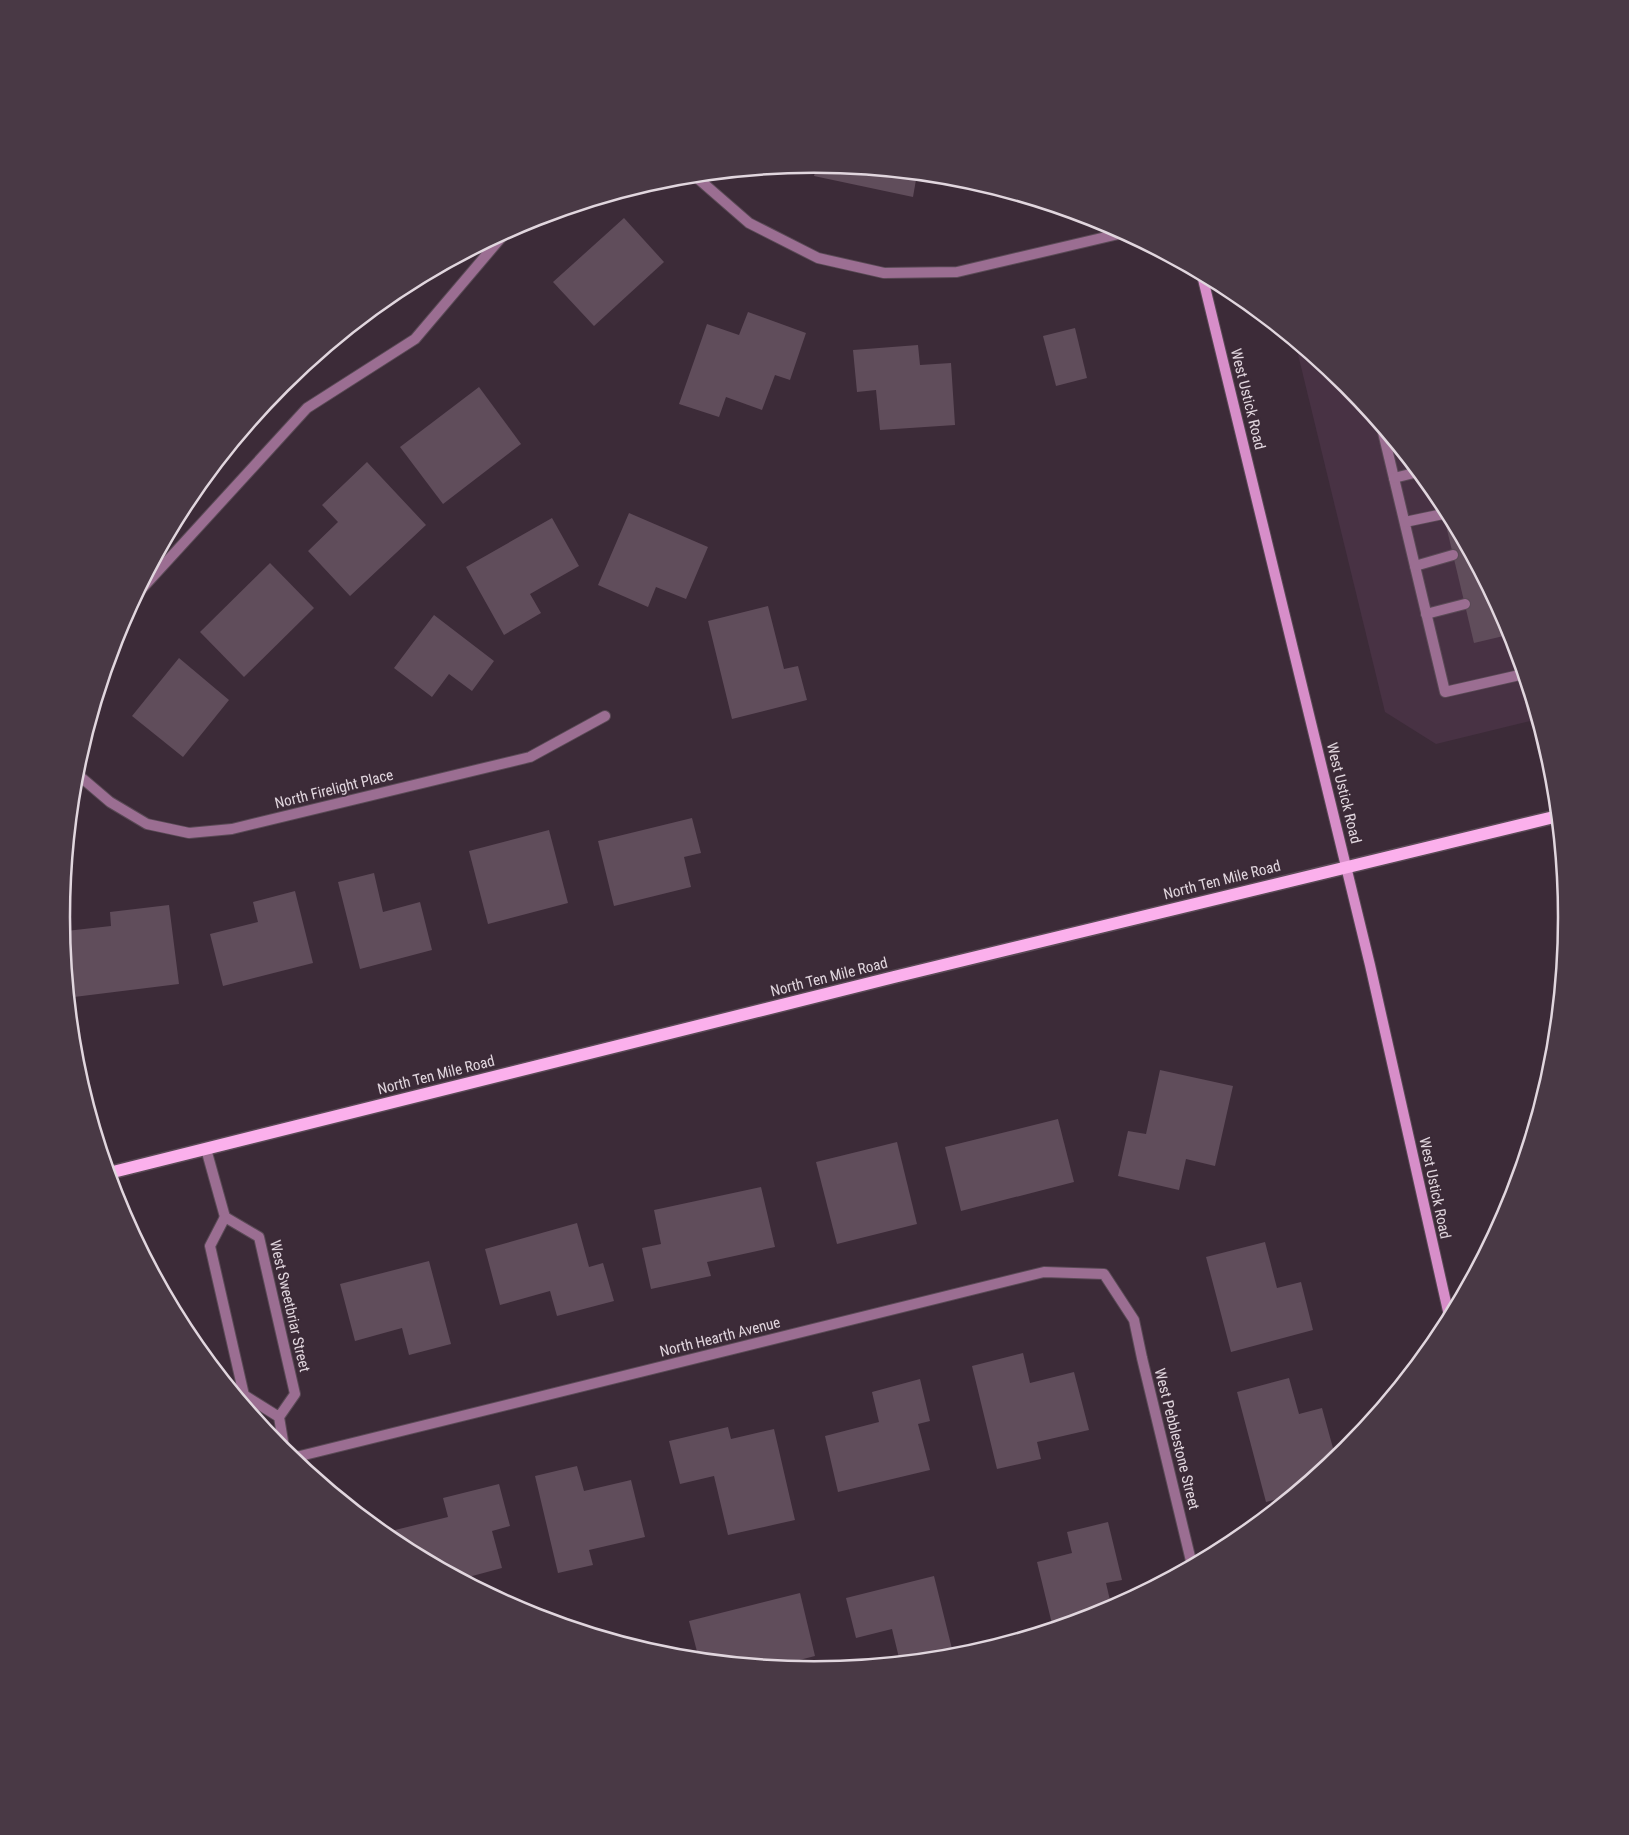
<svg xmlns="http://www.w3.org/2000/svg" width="1629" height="1835" font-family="'Roboto Condensed',sans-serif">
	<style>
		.built { fill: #483244 }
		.building { fill: #604d5b }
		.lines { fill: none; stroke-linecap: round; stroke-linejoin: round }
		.service-casing { stroke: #5a4a56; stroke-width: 12 }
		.minor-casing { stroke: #5a4a56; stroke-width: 12 }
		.secondary-casing { stroke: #5a4a56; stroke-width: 12 }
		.primary-casing { stroke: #5a4a56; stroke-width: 15 }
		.service { stroke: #9b6e92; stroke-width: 10 }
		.minor { stroke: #9b6e92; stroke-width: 10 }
		.secondary { stroke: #d78ec9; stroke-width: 10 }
		.primary { stroke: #fbb0ec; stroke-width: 12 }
		.labels { text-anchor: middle; stroke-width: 4; stroke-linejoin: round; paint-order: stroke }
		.street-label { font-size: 15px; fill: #e1d6de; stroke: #3c2b38 }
		.rim { fill: none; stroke: #e1d6de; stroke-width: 2.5 }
	</style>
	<rect width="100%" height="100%" fill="#3c2b38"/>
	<!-- built -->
	<polygon class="built" points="1295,342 1347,385 1441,499 1511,630 1538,719 1436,744 1385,712"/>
	<!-- building -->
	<g class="building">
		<polygon points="817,164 917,174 913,197 814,176"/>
		<polygon points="624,218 664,262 594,326 553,282"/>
		<polygon points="748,312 806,333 790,380 775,375 762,410 726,397 719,417 679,404 707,324 739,335"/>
		<polygon points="1075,328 1087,378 1056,386 1043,336"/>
		<polygon points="918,345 920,365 951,363 955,425 880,430 876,390 857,392 853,350"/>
		<polygon points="479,387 521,444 443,504 400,447"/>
		<polygon points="367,462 426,525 350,596 308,551 338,522 322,505"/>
		<polygon points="1439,496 1511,630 1512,634 1474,643"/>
		<polygon points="629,513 708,547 686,599 656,587 648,607 598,585"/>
		<polygon points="552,518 579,566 530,594 541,613 504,635 466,567"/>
		<polygon points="270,563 314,608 244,677 200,632"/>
		<polygon points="768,606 784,669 798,666 807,700 732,719 708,621"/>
		<polygon points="434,615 494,661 472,691 449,674 432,697 394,668"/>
		<polygon points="179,658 229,700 183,757 132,716"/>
		<polygon points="692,818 701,853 684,857 691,887 614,906 598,841"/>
		<polygon points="549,830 568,903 488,924 469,851"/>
		<polygon points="374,873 383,912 420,902 432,950 360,969 338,882"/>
		<polygon points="295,891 313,963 223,986 210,934 258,922 253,902"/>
		<polygon points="169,905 179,984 74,997 66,931 111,926 110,912"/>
		<polygon points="1160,1070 1233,1086 1215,1166 1186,1159 1179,1190 1118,1176 1128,1131 1146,1134"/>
		<polygon points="1058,1119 1074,1182 961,1211 945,1147"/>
		<polygon points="897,1142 917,1224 837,1244 816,1162"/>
		<polygon points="761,1187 775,1247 707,1262 711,1276 651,1289 642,1248 661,1244 654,1210"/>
		<polygon points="577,1223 589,1267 603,1263 614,1301 557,1316 550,1291 500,1305 485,1249"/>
		<polygon points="1265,1242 1277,1288 1301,1282 1313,1330 1231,1352 1206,1257"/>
		<polygon points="429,1261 451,1344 409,1355 402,1328 355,1341 340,1284"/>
		<polygon points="1023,1353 1030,1383 1074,1372 1089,1430 1037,1442 1041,1459 997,1469 972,1366"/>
		<polygon points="1289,1378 1299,1414 1322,1408 1336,1459 1293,1495 1266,1502 1237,1392"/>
		<polygon points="920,1379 930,1421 918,1424 930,1470 838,1492 825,1436 879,1422 872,1392"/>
		<polygon points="728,1427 731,1439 774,1429 795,1520 728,1535 714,1476 680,1484 669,1441"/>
		<polygon points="577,1466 584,1491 631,1480 645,1537 589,1550 593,1565 558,1573 535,1476"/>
		<polygon points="499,1484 510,1526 492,1531 502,1568 461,1579 396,1544 388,1537 387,1532 448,1517 443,1498"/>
		<polygon points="1108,1522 1122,1580 1106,1583 1112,1609 1102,1614 1053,1628 1037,1562 1072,1553 1067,1532"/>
		<polygon points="934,1576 954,1657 900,1662 892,1629 856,1638 846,1598"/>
		<polygon points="800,1593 815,1656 772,1667 699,1659 689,1621"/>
	</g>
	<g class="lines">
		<!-- service casing -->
		<g class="service-casing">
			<g id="service">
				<polyline points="1382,428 1445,692 1524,674"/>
				<polyline points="1394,478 1418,472"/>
				<polyline points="1405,522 1443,514"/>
				<polyline points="1415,566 1453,555"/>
				<polyline points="1426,614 1465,604"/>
			</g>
		</g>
		<!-- minor casing -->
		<g class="minor-casing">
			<g id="minor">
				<polyline points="695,176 749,223 818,258 884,273 957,272 1123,233"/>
				<polyline points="137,594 307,408 415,339 505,233"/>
				<polyline points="76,773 110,802 147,824 189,833 232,829 530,757 605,716"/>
				<polyline points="206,1149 225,1217"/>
				<polyline points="279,1417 244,1395 210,1246 225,1217 259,1237 295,1394 279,1417 285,1453"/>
				<polyline points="292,1458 1044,1272 1104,1274 1134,1320 1142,1358 1192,1565"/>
			</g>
		</g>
		<!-- secondary casing -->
		<g class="secondary-casing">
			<polyline id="secondary" points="1202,275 1370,965 1450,1320"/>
		</g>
		<!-- primary casing -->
		<g class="primary-casing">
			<polyline id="primary" points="109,1173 894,977 1558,816"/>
		</g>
		<!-- service -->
		<use href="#service" class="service"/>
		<!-- minor -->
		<use href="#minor" class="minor"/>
		<!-- secondary -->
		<use href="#secondary" class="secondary"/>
		<!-- primary -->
		<use href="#primary" class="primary"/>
	</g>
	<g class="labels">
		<!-- street labels -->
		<g class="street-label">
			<text transform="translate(1248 399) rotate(76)" y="5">West Ustick Road</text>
			<text transform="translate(334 789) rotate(-14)" y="5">North Firelight Place</text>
			<text transform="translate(1344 793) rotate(76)" y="5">West Ustick Road</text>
			<text transform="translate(1222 880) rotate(-14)" y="5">North Ten Mile Road</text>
			<text transform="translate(829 977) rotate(-14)" y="5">North Ten Mile Road</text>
			<text transform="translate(436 1075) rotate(-14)" y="5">North Ten Mile Road</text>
			<text transform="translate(1435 1188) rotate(78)" y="5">West Ustick Road</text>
			<text transform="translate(290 1306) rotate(77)" y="5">West Sweetbriar Street</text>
			<text transform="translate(720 1337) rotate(-14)" y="5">North Hearth Avenue</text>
			<text transform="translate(1177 1439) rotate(76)" y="5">West Pebblestone Street</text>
		</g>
	</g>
	<!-- crop -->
	<path d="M0 0H1629V1835H0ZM70 917a744 744 0 1 1 1488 0a744 744 0 1 1-1488 0Z" fill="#493945" fill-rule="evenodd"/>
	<path class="rim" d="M70 917a744 744 0 1 1 1488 0a744 744 0 1 1-1488 0Z"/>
</svg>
